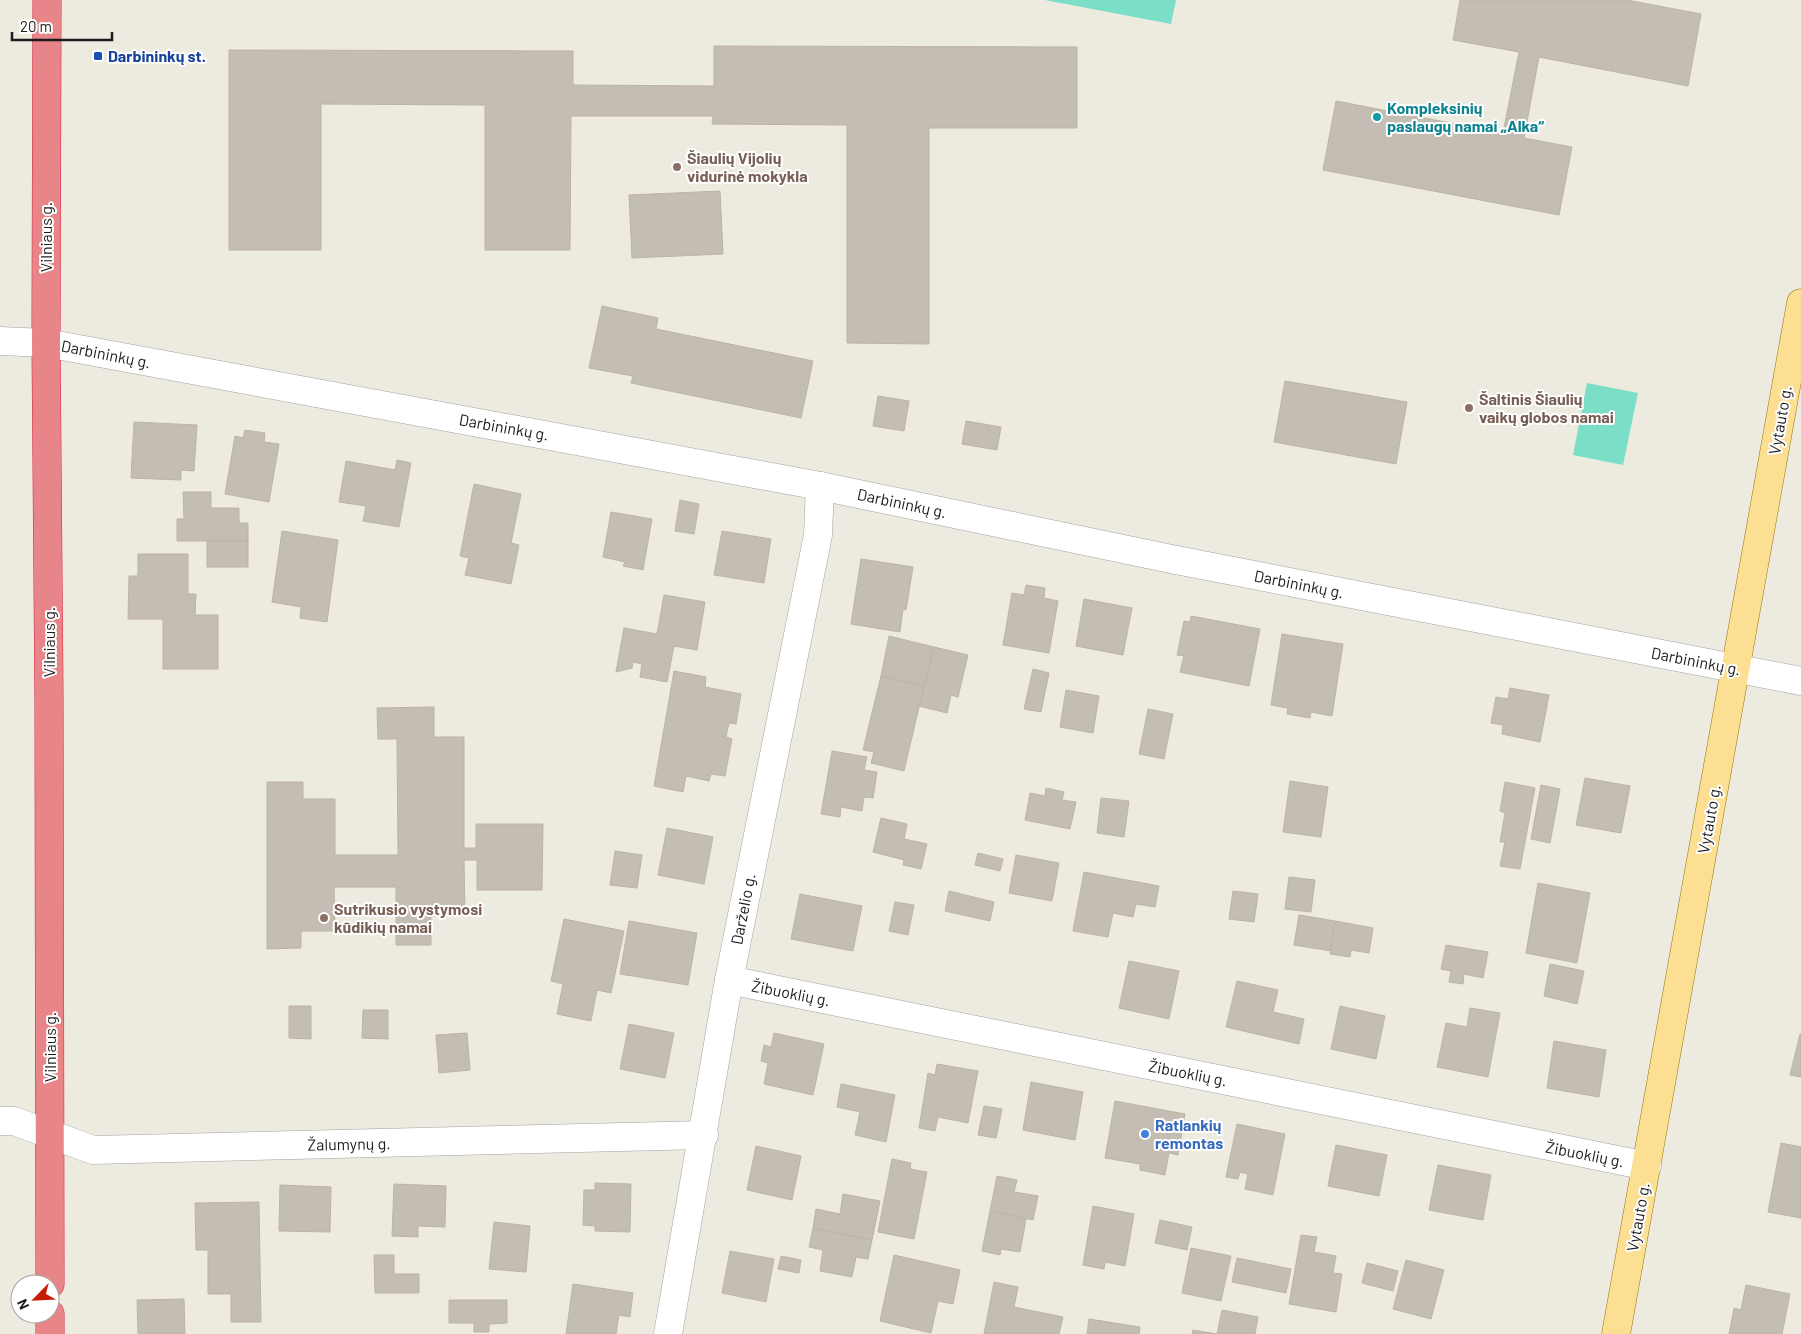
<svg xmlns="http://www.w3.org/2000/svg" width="1801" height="1334" font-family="Barlow,sans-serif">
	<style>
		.pitch { fill: #7bdfc7 }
		.building { fill: #c4bdb3; stroke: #bfb3a2 }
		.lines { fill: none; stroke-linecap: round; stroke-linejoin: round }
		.minor-casing { stroke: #a2a2a2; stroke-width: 29 }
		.major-casing { stroke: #927700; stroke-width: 29 }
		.highway-casing { stroke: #d82044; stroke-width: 29 }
		.minor { stroke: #fff; stroke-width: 28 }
		.major { stroke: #fddf94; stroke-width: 28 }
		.highway { stroke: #e78589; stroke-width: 28 }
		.transit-dot { fill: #1a4fb4; stroke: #fff; stroke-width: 2 }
		.culture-dot { fill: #0f9aa8; stroke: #fff; stroke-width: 2 }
		.education-dot { fill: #8d6e63; stroke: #fff; stroke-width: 2 }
		.shop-dot { fill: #3f7fe0; stroke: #fff; stroke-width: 2 }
		.labels { text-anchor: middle; stroke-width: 4; stroke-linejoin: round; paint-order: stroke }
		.transit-label { font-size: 16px; font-weight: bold; fill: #164399; stroke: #fff; text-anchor: start }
		.culture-label { font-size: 16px; font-weight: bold; fill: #0d838f; stroke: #fff; text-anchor: start }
		.education-label { font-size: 16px; font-weight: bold; fill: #785e54; stroke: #fff; text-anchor: start }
		.street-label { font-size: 16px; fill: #1b1b1b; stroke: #fff }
		.shop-label { font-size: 16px; font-weight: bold; fill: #366cbe; stroke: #fff; text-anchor: start }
	</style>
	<rect width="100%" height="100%" fill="#edeae0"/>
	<!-- pitch -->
	<g class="pitch">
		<polygon points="1045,0 1176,0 1171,24"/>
		<polygon points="1587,383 1638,393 1623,465 1573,455"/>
	</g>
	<!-- building -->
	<g class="building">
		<polygon points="1460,0 1627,0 1701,14 1688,86 1539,57 1524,138 1572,147 1559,215 1323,170 1336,101 1503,133 1519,52 1453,40"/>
		<polygon points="714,46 1077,47 1077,128 929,128 929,344 847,343 847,125 712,124 713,116 571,116 570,250 485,250 485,105 321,104 321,250 229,250 229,50 573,51 573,85 714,86"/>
		<polygon points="720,191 723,254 632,258 629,195"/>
		<polygon points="602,306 658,318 656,329 813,361 801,418 631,383 633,376 589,368"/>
		<polygon points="1285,381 1407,402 1396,464 1274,442"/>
		<polygon points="878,396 909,401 904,431 873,426"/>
		<polygon points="966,421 1001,427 997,450 962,444"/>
		<polygon points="134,422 197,425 194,471 181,470 181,480 131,478"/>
		<polygon points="245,430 265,433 264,442 279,444 269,502 225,494 235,436 243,438"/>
		<polygon points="397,460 411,463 399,527 363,521 366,506 339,502 346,461 395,470"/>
		<polygon points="474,484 521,494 511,543 519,545 511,584 465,575 469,558 460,556"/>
		<polygon points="183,492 211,492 211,508 239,508 239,523 248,523 248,541 177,541 177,519 184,519"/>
		<polygon points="680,500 699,504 694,534 675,531"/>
		<polygon points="611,512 652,519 643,570 623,566 625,562 603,557"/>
		<polygon points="282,531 338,540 327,622 300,618 301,607 272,602"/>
		<polygon points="722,531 771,539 764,583 714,575"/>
		<rect x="207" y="541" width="41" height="26"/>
		<polygon points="138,554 188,554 188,594 196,594 195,615 218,615 218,669 163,669 163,619 128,619 129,576 138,576"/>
		<polygon points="861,559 913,567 906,610 903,609 900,632 851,624"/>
		<polygon points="1026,585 1045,588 1044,598 1058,601 1049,653 1003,645 1012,593 1024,595"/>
		<polygon points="664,595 705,602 697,650 674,646 667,682 640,677 642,664 633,662 632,668 616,672 624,628 657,634"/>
		<polygon points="1084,599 1132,608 1123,655 1076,646"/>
		<polygon points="1191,616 1260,629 1249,686 1180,672 1184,656 1177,655 1184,621 1190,622"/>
		<polygon points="1282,634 1343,644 1332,716 1311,712 1310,718 1287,714 1288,708 1271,705"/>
		<polygon points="889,636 934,647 924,686 881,676"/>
		<polygon points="934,647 968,655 958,697 951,695 947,713 919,706"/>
		<polygon points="1033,669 1049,673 1041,712 1024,709"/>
		<polygon points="674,671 706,677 705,687 741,694 736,724 729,723 726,737 732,739 725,776 711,774 709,781 686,776 683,792 654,786"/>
		<polygon points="881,676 924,686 904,771 871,763 874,752 863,750"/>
		<polygon points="1510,688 1549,695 1540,742 1502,734 1503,725 1491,723 1496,697 1508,699"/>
		<polygon points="1066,690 1099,696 1093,733 1060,727"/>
		<polygon points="434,707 434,737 464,737 464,848 476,848 476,824 543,824 542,890 477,890 477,860 464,860 465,916 431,916 431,945 396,945 396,887 334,887 335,931 301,931 301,948 267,949 267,782 303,782 303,799 335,799 335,855 398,855 397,739 378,739 377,708"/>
		<polygon points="1148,709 1173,714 1164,759 1139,754"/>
		<polygon points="832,751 867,757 864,770 877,772 873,798 864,797 862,811 841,807 840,817 821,814"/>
		<polygon points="1585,778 1630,786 1621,833 1576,825"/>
		<polygon points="1290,781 1328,787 1321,837 1283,832"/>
		<polygon points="1505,782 1535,788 1520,869 1500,866 1505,842 1500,842 1505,813 1500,811"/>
		<polygon points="1541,785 1560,789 1550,843 1531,839"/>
		<polygon points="1046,788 1064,792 1062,800 1076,802 1070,829 1025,820 1030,793 1045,796"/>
		<polygon points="1101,798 1129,801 1124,837 1097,833"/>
		<polygon points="881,818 907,824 904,839 927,844 921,869 903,865 904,860 873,852"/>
		<polygon points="667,828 713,837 704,884 658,875"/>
		<polygon points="615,851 642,855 637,888 610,885"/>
		<polygon points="978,853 1003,859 1000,871 975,865"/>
		<polygon points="1016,855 1059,863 1052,901 1009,893"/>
		<polygon points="1084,872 1159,886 1155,907 1136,904 1133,917 1113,913 1108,937 1073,931"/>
		<polygon points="1289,877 1315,880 1311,912 1285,909"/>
		<polygon points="1538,883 1590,893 1577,963 1526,953"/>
		<polygon points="949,891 994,902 990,921 945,911"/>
		<polygon points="1233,891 1258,894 1254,922 1229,919"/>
		<polygon points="800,894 862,906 853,951 791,939"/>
		<polygon points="895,902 914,905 908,935 889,931"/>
		<polygon points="1299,915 1335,921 1331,951 1294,945"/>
		<polygon points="564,919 624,931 611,993 597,990 591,1021 557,1014 563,984 551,981"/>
		<polygon points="629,921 697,933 688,985 620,974"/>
		<polygon points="1335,921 1373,928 1369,953 1351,950 1350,957 1330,954"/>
		<polygon points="1446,945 1488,952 1483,978 1464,974 1463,984 1449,982 1451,971 1441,969"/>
		<polygon points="1129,961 1179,971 1169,1019 1119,1008"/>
		<polygon points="1550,964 1584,971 1577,1004 1544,996"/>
		<polygon points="1237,981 1278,990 1273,1012 1304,1019 1299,1044 1226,1027"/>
		<polygon points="289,1006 311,1006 311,1039 289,1038"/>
		<polygon points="1340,1006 1385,1016 1376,1059 1331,1049"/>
		<polygon points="1470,1008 1500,1013 1488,1077 1437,1067 1446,1023 1467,1027"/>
		<polygon points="363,1010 388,1010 388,1039 362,1038"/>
		<polygon points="629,1024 674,1033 665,1078 620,1069"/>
		<polygon points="467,1033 470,1070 439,1073 436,1035"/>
		<polygon points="774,1033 824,1044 813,1095 764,1084 768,1063 761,1061 764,1045 771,1047"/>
		<polygon points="1800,1034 1801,1034 1801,1077 1790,1075"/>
		<polygon points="1554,1041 1606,1050 1599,1097 1547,1088"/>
		<polygon points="937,1064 978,1071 968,1123 938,1117 935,1131 919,1128 928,1073 935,1075"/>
		<polygon points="1031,1082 1083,1092 1075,1140 1023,1130"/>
		<polygon points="841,1084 895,1095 886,1142 855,1135 860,1112 837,1107"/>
		<polygon points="1115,1101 1185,1114 1178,1155 1169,1153 1165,1175 1140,1170 1140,1164 1105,1158"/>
		<polygon points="984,1106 1002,1109 996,1138 978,1135"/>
		<polygon points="1237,1124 1285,1134 1273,1195 1245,1189 1248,1174 1240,1172 1238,1179 1226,1177"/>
		<polygon points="1781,1143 1801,1147 1801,1218 1768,1212"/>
		<polygon points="1336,1145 1387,1155 1379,1196 1328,1186"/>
		<polygon points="756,1146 801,1156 792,1200 747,1190"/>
		<polygon points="892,1159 911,1163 910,1169 927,1172 914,1239 878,1232"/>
		<polygon points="1438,1165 1491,1175 1483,1220 1429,1210"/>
		<polygon points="997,1176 1017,1180 1014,1192 1038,1196 1033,1220 990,1211"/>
		<polygon points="595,1183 631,1184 630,1232 595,1231 595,1226 583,1225 584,1190 595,1190"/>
		<polygon points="394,1184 446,1186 445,1227 418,1226 418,1237 392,1236"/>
		<polygon points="280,1185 331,1187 330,1232 279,1231"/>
		<polygon points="843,1194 880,1201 872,1240 813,1228 816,1209 840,1214"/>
		<polygon points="259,1202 261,1322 231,1322 231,1294 208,1294 208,1250 196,1250 195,1203"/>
		<polygon points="1093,1206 1134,1214 1125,1266 1105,1262 1104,1269 1083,1265"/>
		<polygon points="990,1211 1026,1219 1020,1252 1001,1249 1000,1255 982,1251"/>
		<polygon points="1160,1220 1192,1227 1187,1250 1155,1243"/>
		<polygon points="494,1222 530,1226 526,1272 489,1269"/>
		<polygon points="813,1228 872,1240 868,1259 856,1257 852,1277 820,1271 823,1250 809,1247"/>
		<polygon points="1301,1235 1317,1237 1314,1252 1336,1256 1333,1273 1342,1274 1336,1312 1289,1304"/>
		<polygon points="1191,1248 1231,1256 1221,1301 1182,1293"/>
		<polygon points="730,1251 774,1259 766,1302 722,1293"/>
		<polygon points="374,1255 394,1255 394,1274 419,1274 419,1293 375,1293"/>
		<polygon points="894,1255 960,1270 953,1304 938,1301 931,1333 880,1321"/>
		<polygon points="781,1256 801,1260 799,1273 778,1269"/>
		<polygon points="1237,1258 1291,1269 1286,1293 1232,1282"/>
		<polygon points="1406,1260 1444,1270 1431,1319 1393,1309"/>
		<polygon points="1367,1263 1398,1271 1393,1291 1362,1283"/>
		<polygon points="994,1282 1018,1287 1014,1307 1063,1317 1059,1334 984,1334"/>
		<polygon points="573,1284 633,1293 630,1317 619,1315 616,1334 566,1334"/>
		<polygon points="1746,1285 1790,1294 1782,1334 1729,1334 1734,1308 1741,1310"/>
		<polygon points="184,1299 185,1334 138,1334 137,1300"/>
		<polygon points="449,1300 507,1300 507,1323 489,1324 489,1332 474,1332 474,1323 449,1323"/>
		<polygon points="1222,1310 1258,1317 1255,1334 1192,1334 1193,1330 1217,1334"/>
		<polygon points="1089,1319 1140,1327 1139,1334 1087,1334"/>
	</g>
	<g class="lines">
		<!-- minor casing -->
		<g class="minor-casing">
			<g id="minor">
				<polyline points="0,341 46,343 820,486 1176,560 1801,681"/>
				<polyline points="729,980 1647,1166"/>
				<polyline points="0,1121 14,1121 93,1150 704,1135"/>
				<polyline points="668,1334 729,980 818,535 820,486"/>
			</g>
		</g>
		<!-- major casing -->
		<g class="major-casing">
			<polyline id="major" points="1616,1334 1801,303"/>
		</g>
		<!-- highway casing -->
		<g class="highway-casing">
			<g id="highway">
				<polyline points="47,0 46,343 49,699 50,1284"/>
				<polyline points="50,1334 50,1314"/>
			</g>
		</g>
		<!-- minor -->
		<use href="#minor" class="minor"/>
		<!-- major -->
		<use href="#major" class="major"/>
		<!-- highway -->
		<use href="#highway" class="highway"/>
	</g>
	<!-- markers -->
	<rect class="transit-dot" x="93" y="51" width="10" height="10" rx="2.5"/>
	<circle class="culture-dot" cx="1377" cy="117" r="5"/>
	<g class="education-dot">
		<circle cx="677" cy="167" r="5"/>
		<circle cx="1469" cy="408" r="5"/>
		<circle cx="324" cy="918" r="5"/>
	</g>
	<circle class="shop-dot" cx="1145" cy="1134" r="5"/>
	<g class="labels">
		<!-- transit labels -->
		<g class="transit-label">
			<text x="108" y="62">Darbininkų st.</text>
		</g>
		<!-- culture labels -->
		<g class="culture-label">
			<text x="1387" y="114">Kompleksinių<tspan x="1387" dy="18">paslaugų namai „Alka“</tspan></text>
		</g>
		<!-- education labels -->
		<g class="education-label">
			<text x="687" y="164">Šiaulių Vijolių<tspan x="687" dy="18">vidurinė mokykla</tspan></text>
			<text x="1479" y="405">Šaltinis Šiaulių<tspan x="1479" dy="18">vaikų globos namai</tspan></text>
			<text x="334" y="915">Sutrikusio vystymosi<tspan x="334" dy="18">kūdikių namai</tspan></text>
		</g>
		<!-- street labels -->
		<g class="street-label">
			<text transform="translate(46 237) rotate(-90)" y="6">Vilniaus g.</text>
			<text transform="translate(106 354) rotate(11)" y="6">Darbininkų g.</text>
			<text transform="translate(1780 420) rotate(-80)" y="6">Vytauto g.</text>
			<text transform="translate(504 427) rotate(10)" y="6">Darbininkų g.</text>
			<text transform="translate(902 503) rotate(12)" y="6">Darbininkų g.</text>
			<text transform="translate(1299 584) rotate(11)" y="6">Darbininkų g.</text>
			<text transform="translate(49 642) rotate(-90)" y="6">Vilniaus g.</text>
			<text transform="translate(1696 661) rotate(11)" y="6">Darbininkų g.</text>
			<text transform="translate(1709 819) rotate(-80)" y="6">Vytauto g.</text>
			<text transform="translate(743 909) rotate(-79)" y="6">Darželio g.</text>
			<text transform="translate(791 993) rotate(11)" y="6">Žibuoklių g.</text>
			<text transform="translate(50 1047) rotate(-90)" y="6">Vilniaus g.</text>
			<text transform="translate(1188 1073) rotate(11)" y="6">Žibuoklių g.</text>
			<text transform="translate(349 1144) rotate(-1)" y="6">Žalumynų g.</text>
			<text transform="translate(1585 1154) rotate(11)" y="6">Žibuoklių g.</text>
			<text transform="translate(1638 1217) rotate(-80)" y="6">Vytauto g.</text>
		</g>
		<!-- shop labels -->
		<g class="shop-label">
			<text x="1155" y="1131">Ratlankių<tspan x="1155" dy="18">remontas</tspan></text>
		</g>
	</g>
	<!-- north arrow -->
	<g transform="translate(35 1299) rotate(246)"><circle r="24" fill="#ffffff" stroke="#a4a4a4"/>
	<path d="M0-4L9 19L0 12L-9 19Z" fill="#c61d00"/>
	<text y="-8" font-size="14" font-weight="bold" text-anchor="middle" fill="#1b1b1b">N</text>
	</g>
	<!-- scale -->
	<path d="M12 32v8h100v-8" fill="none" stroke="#1b1b1b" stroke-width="2.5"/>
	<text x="20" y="32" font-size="15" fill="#1b1b1b" stroke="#ffffff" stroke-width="4" paint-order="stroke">20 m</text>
</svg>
